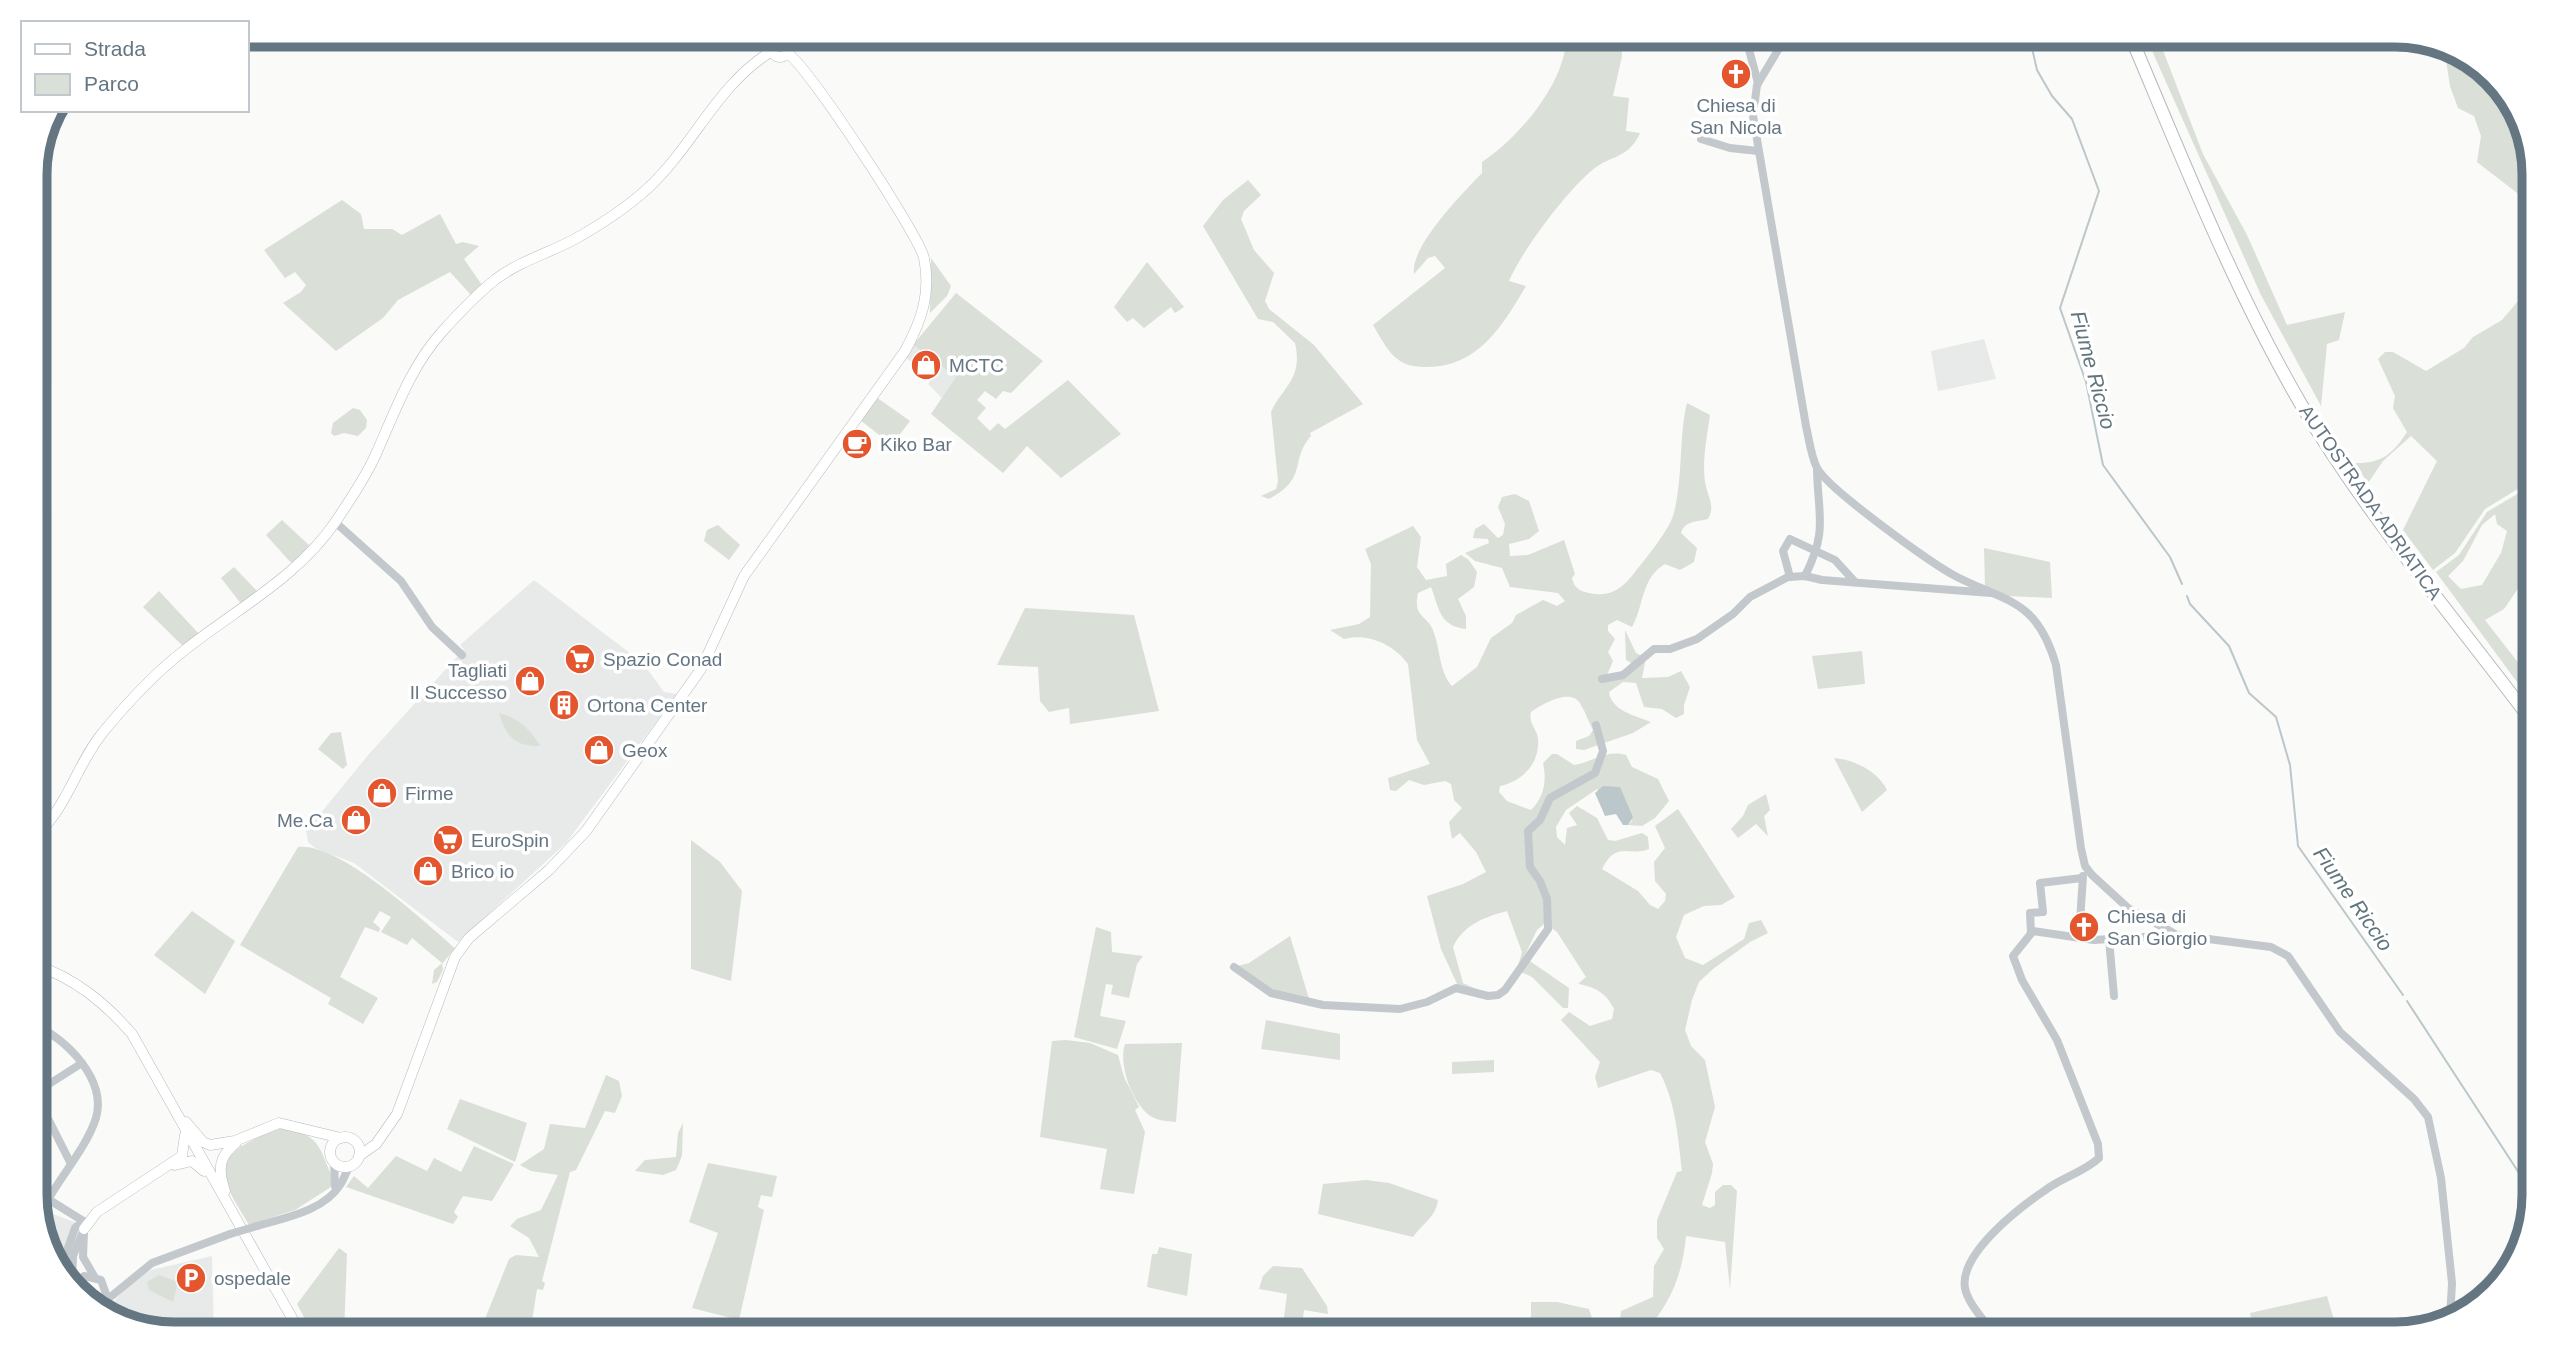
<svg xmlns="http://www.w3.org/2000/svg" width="2569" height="1369" font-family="Arial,sans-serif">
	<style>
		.built { fill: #e8e9e9 }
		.green { fill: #dadfd7; fill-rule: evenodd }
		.water { fill: #bbc7cb }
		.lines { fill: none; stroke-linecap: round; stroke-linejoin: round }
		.stream { stroke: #bbc7cb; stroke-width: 2 }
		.major-casing { stroke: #b5babe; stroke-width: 11 }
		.highway-casing { stroke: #b4b9bd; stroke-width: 14 }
		.minor { stroke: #c3c8cc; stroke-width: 8 }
		.major { stroke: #fff; stroke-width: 10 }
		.highway { stroke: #fff; stroke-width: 12 }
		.minor-bridge { stroke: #c3c8cc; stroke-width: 8 }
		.labels { text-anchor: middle; stroke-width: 7; stroke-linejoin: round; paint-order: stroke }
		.poi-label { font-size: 19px; fill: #657683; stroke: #fff; text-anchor: start }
		.street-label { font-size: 19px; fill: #657683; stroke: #fff }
		.water-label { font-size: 21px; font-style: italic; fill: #60757c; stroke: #fff }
		.rim { fill: none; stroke: #657683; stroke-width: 9 }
	</style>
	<rect width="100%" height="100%" fill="#fafaf8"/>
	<!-- built -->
	<g class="built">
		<polygon points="1984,339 1996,379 1938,391 1931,351"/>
		<polygon points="913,345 956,377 942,398 928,384 930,381 913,369 916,366 905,357"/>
		<polygon points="534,580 643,663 664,692 677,694 566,843 458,942 354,863 315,848 308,842 306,831 369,754 464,649 460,645"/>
		<polygon points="37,1208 80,1224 66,1279 59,1272"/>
		<polygon points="212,1256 214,1334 175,1334 113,1319 104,1312 128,1286 151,1270"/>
	</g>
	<!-- green -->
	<g class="green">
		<path d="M1566,35h55l1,21 -9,40 16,2 -3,33 14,2c-12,27 -30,21 -50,39 -26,23 -67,77 -81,109l17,5c-24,41 -49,82 -101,81 -13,0 -25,-3 -34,-14 -7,-8 -12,-18 -18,-28l72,-57 -10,-12 -7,2 -14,16c-4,-28 49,-81 68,-101v-11c36,-23 86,-82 84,-127z"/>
		<polygon points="2145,35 2157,35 2203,154 2247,235 2287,325 2345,312 2339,340 2327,344 2321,406 2261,295"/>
		<polygon points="2444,47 2456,50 2511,97 2534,166 2534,206 2477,162 2481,136 2474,116 2458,108 2450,86"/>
		<path d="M1248,180l13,15 -17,16 -3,8 13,31 20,23 -9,28 4,8 45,36 49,59 -53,29 1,3c-22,25 -2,42 -42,63l-8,-3 15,-7 2,-8 -7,-69c13,-27 32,-33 24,-69l-22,-21 -15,-3 -55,-93 20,-26z"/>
		<polygon points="342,200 361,214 364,229 392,229 402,235 440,214 456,244 463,242 479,246 464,259 484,288 471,295 450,272 398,300 383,318 336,351 283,303 301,292 306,285 295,272 285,278 264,250"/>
		<polygon points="931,258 951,286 947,296 930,313"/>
		<polygon points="1147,262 1184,307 1175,313 1171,307 1144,328 1133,318 1127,322 1114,307"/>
		<path d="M2534,282v197l-49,30 -30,44 -22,17 -30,-40 34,-69 -26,-25 -28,25 -15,22 -14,-20c27,1 39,-9 53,-31l-14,-24 2,-12 -17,-37 7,-7h8l33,19 38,-23 9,-11 29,-17z"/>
		<polygon points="956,293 1043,361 1011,393 1003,391 996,399 985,391 977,400 986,408 977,418 990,431 998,423 1005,429 1068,380 1121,434 1061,478 1027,446 1003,473 931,414 956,377 913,345"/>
		<polygon points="876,397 910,421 892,445 860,420"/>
		<path d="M1687,403l23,12c-3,22 -8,45 -5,67 2,14 11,23 3,37 -10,3 -23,1 -27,14l16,15 -3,14 -14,8 -15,-6c-24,14 -21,42 -33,63l-15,-7 -9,5v6l7,8 -7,13 5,9 -6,14 13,-1 13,-10 -7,-4 -1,-30 11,23 10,5 -4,20 26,-1 13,-6 9,16 -6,18v9l-8,4 -14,-9 -18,-2 -8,-24 -13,-1 -14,10c2,19 28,24 42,30l-18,11 -49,17 -8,-1v-8l13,-5 4,-6c-5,-9 -7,-17 -12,-25 -9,-19 -40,0 -50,7 -3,12 6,16 7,27 2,25 -16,42 -38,47l-1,6 8,9 24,9c13,-13 16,-29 12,-47l9,-9h5l17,11c19,-3 32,-16 52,-10l6,12 26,12 11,22 -14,17 -13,8 -14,-1 4,-4 -35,-32 -31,21 -10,17 1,10 8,8 2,-17 10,-3 -8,-12 8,-7 20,12 11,22 7,1 27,-8 6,4 1,12c-20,8 -32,-9 -47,20l36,22 12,14 8,4 7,-8 1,-7 -11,-13 -1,-19 11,-14 -10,-22 23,-17 57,88 -14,8 -17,1 -20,9 -8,22 9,21 18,7 41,-26 5,-16 12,-3 7,13 -18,9 -37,27 -14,13 -7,18 -7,30 6,16 14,14 10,47 -10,35 8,22 -1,9 -10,32 8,3 5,-3v-13l8,-7h8l6,6 -7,98 -5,-47 -39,-6c-3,34 -13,62 -35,89l36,9h-68l2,-23 32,-14 1,-31 10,-17 -7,-11v-18l20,-48 5,-1c-4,-33 -6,-68 -22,-98l-9,-3 -53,18 -3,-11 5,-15 -39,-42 8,-8 21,14 22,-7 2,-10c-8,-16 -18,-22 -36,-25l8,-7 -29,-45 -12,-9 -8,7 -13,27 45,31 -1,20h-5l-31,-31 -15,-7 5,-18 -15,-41c-22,6 -43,13 -54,36l10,36 24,11 -29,-8 -17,-37 -14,-53 36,-12 23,-12 -10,-20 -16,-19 -8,6 -3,-17 13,-14 -8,-8 -3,-16 -6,-3 -21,4 -15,-5 -13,11 -6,-1 -2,-12 42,-14 -13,-24 -9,-76c-15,-20 -40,-31 -64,-25l-14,-9 29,-6 11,-7 1,-53 -6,-15 48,-23 8,11 -4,30 9,13 21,-4 -1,-12 15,-9 7,4 9,13 -3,15 -16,12 8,17v13c-28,-3 -27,-23 -35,-42l-13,6c-1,6 -2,10 0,17 3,7 11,11 14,18 9,20 6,42 20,58l25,-19 14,-29 21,-15 4,-8 27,-15 14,6 8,-5 -7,-8 -48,-6 -8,-19 -27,-7 -10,-8 24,-10 -1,-4 -15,-1 2,-9 9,-5 14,14 5,-3 2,-11 -7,-17 4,-10 13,-3 14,7 10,30 -10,8 -20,5 1,12 18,-1 36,-15 11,34 -3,4c3,13 11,14 23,16 21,2 31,-10 43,-26 11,-13 23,-29 31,-43 15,-27 9,-89 18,-122z"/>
		<polygon points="353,408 360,410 367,420 366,428 358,436 344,433 334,436 331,433 333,423"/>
		<path d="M2534,484v81l-30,44 -19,11 49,63v22l-98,-133 23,-17 28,-43zM2495,514l2,10 10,7 -6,22 -19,32 -21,4 -13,-13 15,-15 19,-36z"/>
		<polygon points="282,520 311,547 293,565 266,535"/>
		<polygon points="718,525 740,545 729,560 704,541 707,530"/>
		<polygon points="1984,548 2050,562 2052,598 2008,596 1985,587"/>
		<polygon points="234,567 259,593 242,605 221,578"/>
		<polygon points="159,591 200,635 184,647 143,607"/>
		<polygon points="1025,608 1134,615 1159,711 1070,724 1069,708 1049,712 1040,701 1038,667 997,665"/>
		<polygon points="1862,651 1865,684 1818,689 1812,656"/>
		<path d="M499,713c19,5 32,17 41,33 -25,0 -34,-9 -41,-33z"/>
		<polygon points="341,732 347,765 343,769 318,749 331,733"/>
		<path d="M1834,758c22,2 44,14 53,32l-25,22z"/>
		<polygon points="1766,794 1770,810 1764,816 1768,836 1756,824 1738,838 1731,829 1743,816 1748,805"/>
		<polygon points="691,840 720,862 742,891 731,981 691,969"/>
		<path d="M298,847c42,-5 125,74 157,101l-13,16 1,6 -6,12 -5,2 2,-14 8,-7 -30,-25 -5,7 -26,-13 10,-15 -11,-6 -7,11 7,6 -1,4 -14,-5 -25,50 38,21 -15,26 -35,-20 3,-6 -91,-53z"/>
		<polygon points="192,911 235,941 205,994 154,955"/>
		<polygon points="1096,927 1111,932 1112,952 1143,956 1137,964 1129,998 1111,994 1113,985 1106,984 1100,1016 1126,1021 1117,1049 1074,1037"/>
		<polygon points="1290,936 1310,1002 1276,993 1238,966 1249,963"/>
		<polygon points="1266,1020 1340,1034 1340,1060 1261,1049"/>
		<polygon points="1066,1040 1090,1043 1118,1055 1124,1077 1139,1107 1135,1110 1145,1132 1134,1194 1100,1189 1107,1149 1040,1137 1052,1041"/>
		<path d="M1182,1043l-6,79c-9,-1 -19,-1 -27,-7 -17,-13 -31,-51 -24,-71z"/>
		<polygon points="1494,1060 1494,1072 1452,1074 1452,1062"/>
		<polygon points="606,1075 619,1081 622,1096 615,1113 605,1111 576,1170 570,1172 542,1281 545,1283 543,1290 537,1289 530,1334 479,1334 509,1259 516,1255 539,1257 529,1238 510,1226 517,1219 541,1210 558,1175 531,1171 520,1165 544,1149 550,1124 585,1128"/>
		<polygon points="460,1099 527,1123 515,1162 447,1129"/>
		<polygon points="683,1123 682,1156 676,1170 663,1175 635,1171 645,1160 676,1157 678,1133"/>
		<path d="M282,1128c29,6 35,10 45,37 4,9 6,13 4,22l-36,23 -46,15c-17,-30 -44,-60 -2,-82 12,-6 22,-12 35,-15z"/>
		<polygon points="474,1146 514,1164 492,1201 463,1196 454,1212 458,1217 453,1224 346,1187 354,1176 368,1188 396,1156 427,1171 434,1158 461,1172"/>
		<polygon points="708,1163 777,1176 772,1197 761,1195 758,1207 764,1210 739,1320 692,1308 718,1233 689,1222"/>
		<path d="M1366,1180l23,3 49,17c-2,17 -16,24 -25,37l-95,-23 5,-30z"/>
		<polygon points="1159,1247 1192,1254 1187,1296 1147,1287 1152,1254 1157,1254"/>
		<polygon points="339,1248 347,1254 344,1334 313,1334 297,1304"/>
		<polygon points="1273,1266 1302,1268 1327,1306 1328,1314 1304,1310 1302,1326 1283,1325 1287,1294 1259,1289 1263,1276"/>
		<polygon points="159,1275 178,1282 173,1302 149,1290 147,1282"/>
		<polygon points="2327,1296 2338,1334 2254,1334 2250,1313"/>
		<polygon points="1531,1302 1557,1302 1589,1309 1597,1334 1531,1334"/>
		<polygon points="762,1321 790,1322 820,1334 768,1334 752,1322"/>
	</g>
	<!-- water -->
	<polygon class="water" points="1603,786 1620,787 1633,817 1628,825 1623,825 1616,814 1605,816 1595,793"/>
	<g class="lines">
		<!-- stream -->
		<g class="stream">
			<polyline points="2029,35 2037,70 2052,96 2072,119 2099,191 2060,308 2086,382 2103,465 2170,557 2182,584"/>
			<polyline points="2187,596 2190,604 2229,646 2249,693 2276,717 2290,765 2298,846 2403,995"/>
			<polyline points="2407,1001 2534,1196"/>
		</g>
		<!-- major casing -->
		<g class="major-casing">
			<g id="major">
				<circle cx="780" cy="49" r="8"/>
				<path d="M35,836c32,-27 42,-73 69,-105 24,-29 52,-59 82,-82 52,-41 112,-72 150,-128 14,-21 30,-44 40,-67 19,-42 34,-86 65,-121 16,-18 36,-39 55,-54 24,-18 53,-26 79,-40 25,-14 51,-31 72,-50 47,-43 70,-105 125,-138"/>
				<path d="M35,965c40,13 70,38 97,69l169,300"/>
				<polyline points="186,1122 203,1142 210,1145 235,1141 279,1123 341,1138"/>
				<circle cx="345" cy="1152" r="15"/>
				<path d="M359,1156l17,-12 21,-30 58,-157 14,-19 80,-68 37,-39 115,-162 43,-93 161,-225c17,-31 26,-58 19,-93 -5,-23 -118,-195 -137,-205"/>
				<polyline points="175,1165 192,1161 204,1171"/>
				<path d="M225,1191c-7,-21 -7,-34 11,-48"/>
				<polyline points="84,1229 97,1212 182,1156 185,1135"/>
			</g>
		</g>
		<!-- highway casing -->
		<g class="highway-casing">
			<path id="highway" d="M2130,35c53,125 103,253 172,371 67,112 154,214 232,318"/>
		</g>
		<!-- minor -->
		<g class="minor">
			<polyline points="1745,35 1758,83"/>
			<path d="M1787,35l-30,50 -4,31 53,310c3,13 5,30 11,42 11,21 115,96 140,109 52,26 80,23 99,88l25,183 4,18 7,9 36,33 49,27 94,12 17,9 52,76 74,67 14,18 13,61 11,105 -2,36"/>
			<polyline points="786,43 792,35"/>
			<polyline points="1701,139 1730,148 1758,151"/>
			<polyline points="335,522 401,581 432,627 462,655"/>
			<path d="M1805,576c23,-46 13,-59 12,-107"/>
			<polyline points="1790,577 1783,551 1790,539 1835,560 1855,582"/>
			<polyline points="1602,679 1623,675 1654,649 1670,649 1697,639 1733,614 1750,597 1788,577 1805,576 1822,580 1991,593"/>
			<polyline points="2031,933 2030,913 2043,912 2040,883 2082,878"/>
			<polyline points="2079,936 2083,876"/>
			<polyline points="2109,939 2114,996"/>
			<polyline points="1234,967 1271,993 1323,1005 1400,1009 1427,1002 1456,988 1488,996 1498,995 1505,990 1548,929 1547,899 1540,881 1530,867 1528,831 1540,820 1550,798 1595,773 1603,751 1596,725"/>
			<path d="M35,1025c31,14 72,54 61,93 -9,28 -32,54 -47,80"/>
			<polyline points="70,1162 35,1093 82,1063"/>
			<polyline points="334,1162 335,1186"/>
			<polyline points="35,1191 88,1224"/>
			<path d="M257,1226c27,-8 67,-15 83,-41 4,-6 6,-13 10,-19"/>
			<polyline points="84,1232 83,1257 94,1276"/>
			<polyline points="59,1273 75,1228 84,1221"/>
			<polyline points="72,1284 73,1256 84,1229"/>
			<polyline points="73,1285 84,1276 101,1280 106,1294 98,1307"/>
			<polyline points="103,1303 152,1263 230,1234"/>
			<path d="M1993,1334c-9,-15 -25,-30 -28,-46 -6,-34 54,-80 79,-97 17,-13 40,-19 55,-33l-1,-14 -41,-104 -35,-60 -9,-24 20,-25 61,9 81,-5"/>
		</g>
		<!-- major -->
		<use href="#major" class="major"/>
		<!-- highway -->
		<use href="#highway" class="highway"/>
		<!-- minor-bridge -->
		<polyline class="minor-bridge" points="230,1234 257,1226"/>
	</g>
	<!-- icons -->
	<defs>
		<g id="church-disc" transform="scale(1.575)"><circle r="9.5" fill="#e4572e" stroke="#fff"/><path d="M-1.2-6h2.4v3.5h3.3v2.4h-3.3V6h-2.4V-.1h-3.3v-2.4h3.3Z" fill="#fff"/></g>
		<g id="shop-disc" transform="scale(1.575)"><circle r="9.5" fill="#e4572e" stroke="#fff"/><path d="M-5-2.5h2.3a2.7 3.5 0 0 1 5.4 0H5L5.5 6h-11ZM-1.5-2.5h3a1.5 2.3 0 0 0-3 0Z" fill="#fff"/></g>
		<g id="cafe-disc" transform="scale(1.575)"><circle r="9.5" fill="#e4572e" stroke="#fff"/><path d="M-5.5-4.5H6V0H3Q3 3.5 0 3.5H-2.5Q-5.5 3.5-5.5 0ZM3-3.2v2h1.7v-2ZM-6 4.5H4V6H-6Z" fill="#fff"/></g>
		<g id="supermarket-disc" transform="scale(1.575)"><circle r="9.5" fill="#e4572e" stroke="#fff"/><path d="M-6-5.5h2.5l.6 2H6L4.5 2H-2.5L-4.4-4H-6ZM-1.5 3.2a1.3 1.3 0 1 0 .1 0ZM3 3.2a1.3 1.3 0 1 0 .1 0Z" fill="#fff"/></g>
		<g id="building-disc" transform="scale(1.575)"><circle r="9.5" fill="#e4572e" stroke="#fff"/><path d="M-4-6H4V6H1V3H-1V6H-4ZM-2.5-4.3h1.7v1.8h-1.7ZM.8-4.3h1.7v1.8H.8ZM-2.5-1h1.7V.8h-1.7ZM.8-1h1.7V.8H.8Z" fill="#fff"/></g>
		<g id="parking-disc" transform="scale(1.575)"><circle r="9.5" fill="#e4572e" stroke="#fff"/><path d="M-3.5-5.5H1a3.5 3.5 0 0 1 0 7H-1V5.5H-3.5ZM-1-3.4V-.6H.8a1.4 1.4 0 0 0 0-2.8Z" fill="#fff"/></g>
	</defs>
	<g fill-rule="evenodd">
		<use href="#church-disc" x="1736" y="74"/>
		<use href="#shop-disc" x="926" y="365"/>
		<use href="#cafe-disc" x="857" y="444"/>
		<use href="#supermarket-disc" x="580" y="659"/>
		<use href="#shop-disc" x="530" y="681"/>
		<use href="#building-disc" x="564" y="705"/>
		<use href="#shop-disc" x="599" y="750"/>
		<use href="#shop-disc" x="382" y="793"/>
		<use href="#shop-disc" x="356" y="820"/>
		<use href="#supermarket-disc" x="448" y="840"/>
		<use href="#shop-disc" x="428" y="871"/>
		<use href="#church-disc" x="2084" y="927"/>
		<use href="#parking-disc" x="191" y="1278"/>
	</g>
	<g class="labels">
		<!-- poi labels -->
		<g class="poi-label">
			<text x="1736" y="112" text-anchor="middle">Chiesa di<tspan x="1736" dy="22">San Nicola</tspan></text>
			<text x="949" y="372">MCTC</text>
			<text x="880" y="451">Kiko Bar</text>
			<text x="603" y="666">Spazio Conad</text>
			<text x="507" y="677" text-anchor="end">Tagliati<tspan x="507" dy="22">Il Successo</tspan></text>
			<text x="587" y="712">Ortona Center</text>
			<text x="622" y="757">Geox</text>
			<text x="405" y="800">Firme</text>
			<text x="333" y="827" text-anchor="end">Me.Ca</text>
			<text x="471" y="847">EuroSpin</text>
			<text x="451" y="878">Brico io</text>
			<text x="2107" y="923">Chiesa di<tspan x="2107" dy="22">San Giorgio</tspan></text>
			<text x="214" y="1285">ospedale</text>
		</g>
		<!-- street labels -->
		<g class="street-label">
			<text transform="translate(2371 502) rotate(55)" y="7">AUTOSTRADA ADRIATICA</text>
		</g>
		<!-- water labels -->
		<g class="water-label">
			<text transform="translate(2093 370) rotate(75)" y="7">Fiume Riccio</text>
			<text transform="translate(2353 899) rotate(55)" y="7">Fiume Riccio</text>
		</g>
	</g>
	<!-- crop -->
	<path d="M0 0H2569V1369H0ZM174 47H2395A127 127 0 0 1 2522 174V1195A127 127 0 0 1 2395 1322H174A127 127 0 0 1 47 1195V174A127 127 0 0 1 174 47Z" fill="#fff" fill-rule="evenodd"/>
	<path class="rim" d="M174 47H2395A127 127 0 0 1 2522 174V1195A127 127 0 0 1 2395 1322H174A127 127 0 0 1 47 1195V174A127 127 0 0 1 174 47Z"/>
	<!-- legend -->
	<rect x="21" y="21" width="228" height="91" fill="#ffffff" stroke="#c1c8cd" stroke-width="2"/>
	<rect x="35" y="44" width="35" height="10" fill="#ffffff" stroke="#c1c8cd" stroke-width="2"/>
	<text x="84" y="56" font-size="21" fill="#657683">Strada</text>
	<rect x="35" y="74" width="35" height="21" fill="#dadfd7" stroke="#c1c8cd" stroke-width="2"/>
	<text x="84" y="91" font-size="21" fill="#657683">Parco</text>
</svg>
